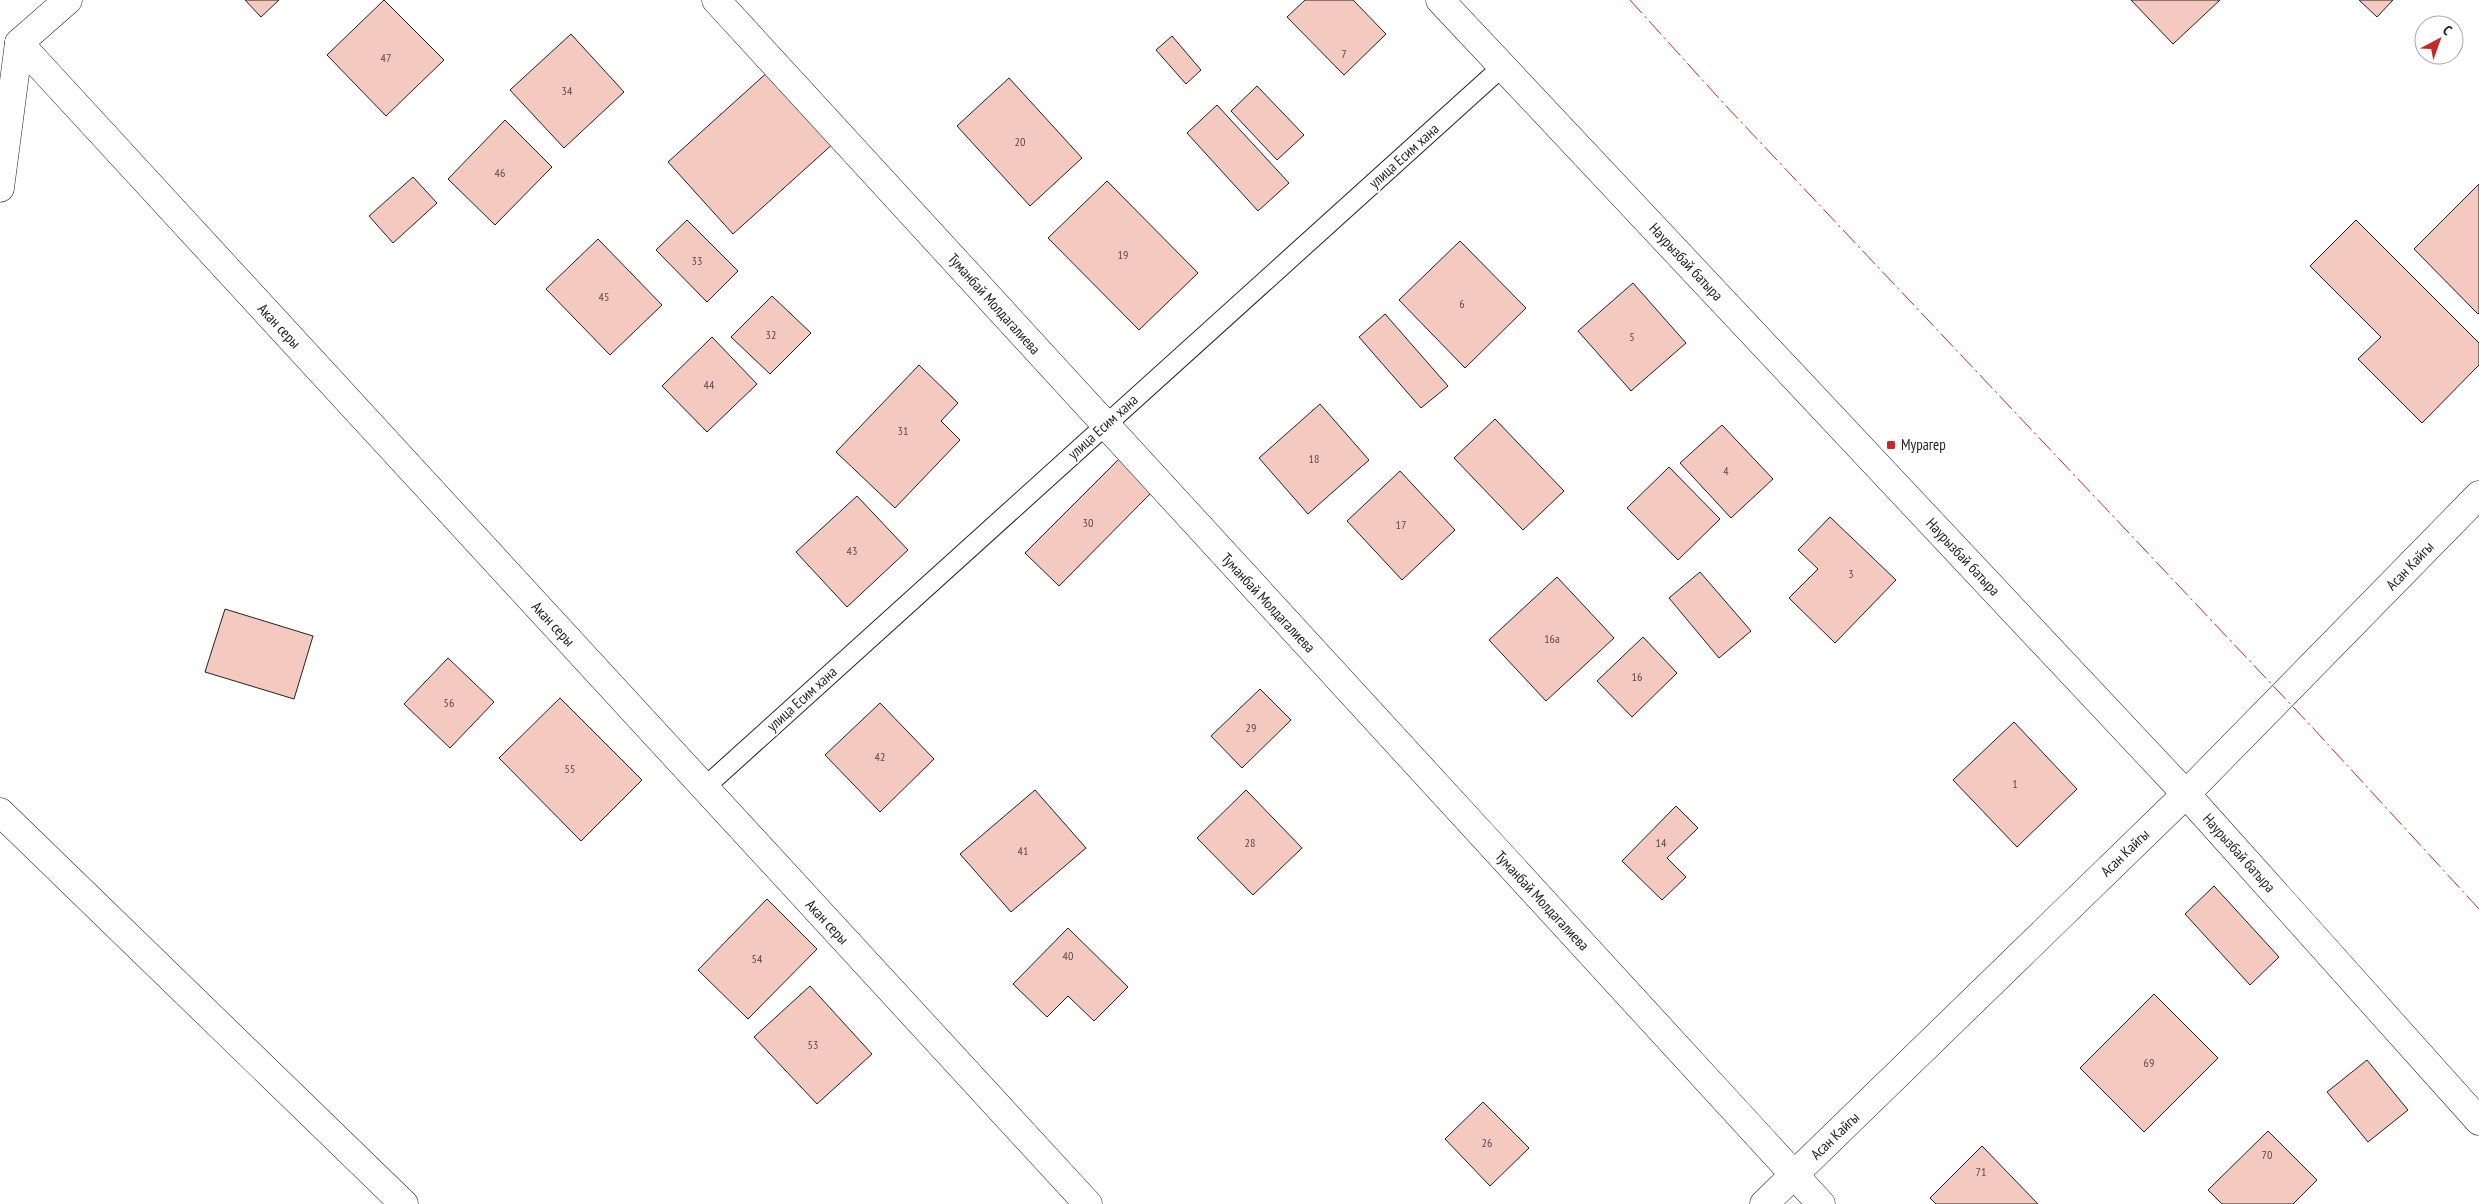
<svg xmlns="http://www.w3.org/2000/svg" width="2479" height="1204" font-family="'PT Sans Narrow',sans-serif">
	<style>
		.building { fill: #f3c9c0; stroke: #222 }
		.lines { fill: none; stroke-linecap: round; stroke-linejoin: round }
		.lane-casing { stroke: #222; stroke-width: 21 }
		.street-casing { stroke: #222; stroke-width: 29 }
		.lane { stroke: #fff; stroke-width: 19 }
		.street { stroke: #fff; stroke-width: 28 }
		.power { stroke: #c62828; stroke-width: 1; stroke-dasharray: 18 4 2.5 4; stroke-linecap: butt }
		.poi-dot { fill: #c62828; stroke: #fff; stroke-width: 2 }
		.labels { text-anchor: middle; stroke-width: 4; stroke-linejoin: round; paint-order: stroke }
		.number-label { font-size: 12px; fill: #564c4a }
		.street-label { font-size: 15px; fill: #222; stroke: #fff }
		.poi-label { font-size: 15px; fill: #222; stroke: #fff; text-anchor: start }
	</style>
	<rect width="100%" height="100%" fill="#fff"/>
	<!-- building -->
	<g class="building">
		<polygon points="245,0 279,0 261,17"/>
		<polygon points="384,0 444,60 386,116 327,55"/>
		<polygon points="1305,0 1353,0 1386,34 1344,75 1287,17"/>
		<polygon points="2131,0 2220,0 2173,44"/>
		<polygon points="2359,0 2393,0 2377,17"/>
		<polygon points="571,34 624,92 564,148 510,90"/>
		<polygon points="1172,36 1201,70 1186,84 1156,50"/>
		<polygon points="770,70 835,142 733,234 668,162"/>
		<polygon points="1009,78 1082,158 1030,206 957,126"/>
		<polygon points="1257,86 1304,135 1277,160 1231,111"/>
		<polygon points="1217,105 1289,183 1258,211 1187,133"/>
		<polygon points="505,120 552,167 495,225 448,179"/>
		<polygon points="413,177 437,203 393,243 369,216"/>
		<polygon points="1107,181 1198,273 1139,330 1048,238"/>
		<polygon points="2479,184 2479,313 2478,314 2414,249"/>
		<polygon points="687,220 738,271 707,302 656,250"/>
		<polygon points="2356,220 2479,343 2479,365 2422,423 2358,359 2381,337 2310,266"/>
		<polygon points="598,239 662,305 610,355 546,289"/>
		<polygon points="1460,241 1526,308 1465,368 1399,300"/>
		<polygon points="1633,283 1686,343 1631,391 1578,331"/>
		<polygon points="772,296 811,333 770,374 731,337"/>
		<polygon points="1385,314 1448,386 1421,408 1359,337"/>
		<polygon points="712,337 757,384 707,432 662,386"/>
		<polygon points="919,365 958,403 941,421 960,440 895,508 836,452"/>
		<polygon points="1320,404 1369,460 1308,514 1259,458"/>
		<polygon points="1495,419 1564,491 1523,530 1454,458"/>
		<polygon points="1722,425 1773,479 1731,518 1680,463"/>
		<polygon points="1119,459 1152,492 1059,586 1025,553"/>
		<polygon points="1669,467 1720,519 1678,560 1627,508"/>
		<polygon points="1400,471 1455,530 1402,580 1347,521"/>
		<polygon points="857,496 908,550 847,607 796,552"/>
		<polygon points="1830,517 1896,580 1835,643 1789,598 1818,569 1798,550"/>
		<polygon points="1700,572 1751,631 1719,658 1669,598"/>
		<polygon points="1557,577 1614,638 1546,701 1489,640"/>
		<polygon points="225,609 313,636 294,699 205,672"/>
		<polygon points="1643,637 1677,673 1632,717 1597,681"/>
		<polygon points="448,658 494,702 450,748 404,704"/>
		<polygon points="1260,689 1291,720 1242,768 1211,736"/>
		<polygon points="560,698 642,780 581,841 499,758"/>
		<polygon points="880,703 934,759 880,812 825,755"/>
		<polygon points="2014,722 2077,789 2017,847 1953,780"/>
		<polygon points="1035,790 1086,848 1011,912 960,854"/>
		<polygon points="1246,790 1302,848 1253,895 1197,838"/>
		<polygon points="1676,806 1698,828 1667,858 1686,877 1662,900 1622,861"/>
		<polygon points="2214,886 2279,957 2250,985 2185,914"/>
		<polygon points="767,899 817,949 748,1019 698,970"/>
		<polygon points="1068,928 1128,987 1094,1021 1068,996 1047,1017 1013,984"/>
		<polygon points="810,986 872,1054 817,1104 754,1037"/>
		<polygon points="2154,994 2218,1058 2144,1132 2080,1068"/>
		<polygon points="2367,1060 2408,1110 2368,1142 2327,1092"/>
		<polygon points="1483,1102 1529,1148 1490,1186 1445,1139"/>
		<polygon points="2268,1131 2317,1180 2293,1204 2222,1204 2208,1190"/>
		<polygon points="1982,1146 2038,1204 1936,1204 1930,1198"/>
	</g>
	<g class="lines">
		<!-- lane casing -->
		<g class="lane-casing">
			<polyline id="lane" points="704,788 1502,67"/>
		</g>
		<!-- street casing -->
		<g class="street-casing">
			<g id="street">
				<polyline points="716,0 1821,1204"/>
				<polyline points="1440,0 2186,794 2479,1121"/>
				<polyline points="19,43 1088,1204"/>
				<polyline points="0,188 19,43 68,0"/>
				<polyline points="0,812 404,1204"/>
				<polyline points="1764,1204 2186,794 2479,495"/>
			</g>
		</g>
		<!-- lane -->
		<use href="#lane" class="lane"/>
		<!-- street -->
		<use href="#street" class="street"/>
		<!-- power -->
		<polyline class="power" points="1630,0 1726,106 2312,727 2479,909"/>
	</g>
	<!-- markers -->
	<rect class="poi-dot" x="1886" y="440" width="10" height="10" rx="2.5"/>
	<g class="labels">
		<!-- number labels -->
		<g class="number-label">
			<text x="1344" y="58">7</text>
			<text x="386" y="62">47</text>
			<text x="567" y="95">34</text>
			<text x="1020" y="146">20</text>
			<text x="500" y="177">46</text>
			<text x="1123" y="259">19</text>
			<text x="697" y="265">33</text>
			<text x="604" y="301">45</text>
			<text x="1462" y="308">6</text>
			<text x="771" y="339">32</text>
			<text x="1632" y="341">5</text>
			<text x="709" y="389">44</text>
			<text x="903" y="435">31</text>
			<text x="1314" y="463">18</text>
			<text x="1726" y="475">4</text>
			<text x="1088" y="527">30</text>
			<text x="1401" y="529">17</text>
			<text x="852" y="555">43</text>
			<text x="1851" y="578">3</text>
			<text x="1552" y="643">16а</text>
			<text x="1637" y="681">16</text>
			<text x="449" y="707">56</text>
			<text x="1251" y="732">29</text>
			<text x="880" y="761">42</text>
			<text x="570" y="773">55</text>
			<text x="2015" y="788">1</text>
			<text x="1250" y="847">28</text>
			<text x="1661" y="847">14</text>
			<text x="1023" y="855">41</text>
			<text x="1068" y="960">40</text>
			<text x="757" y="963">54</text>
			<text x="813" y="1049">53</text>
			<text x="2149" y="1067">69</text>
			<text x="1487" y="1147">26</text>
			<text x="2267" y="1159">70</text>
			<text x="1981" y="1176">71</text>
		</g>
		<!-- street labels -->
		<g class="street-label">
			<text transform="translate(1404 156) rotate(-42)" y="5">улица Есим хана</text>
			<text transform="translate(1686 262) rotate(47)" y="5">Наурызбай батыра</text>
			<text transform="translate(994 304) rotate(48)" y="5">Туманбай Молдагалиева</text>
			<text transform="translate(279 326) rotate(47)" y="5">Акан серы</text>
			<text transform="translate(1103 427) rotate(-42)" y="5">улица Есим хана</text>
			<text transform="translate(1963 557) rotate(47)" y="5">Наурызбай батыра</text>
			<text transform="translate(2410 566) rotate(-46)" y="5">Асан Кайгы</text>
			<text transform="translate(1268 603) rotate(47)" y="5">Туманбай Молдагалиева</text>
			<text transform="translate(553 624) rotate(47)" y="5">Акан серы</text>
			<text transform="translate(802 699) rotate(-42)" y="5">улица Есим хана</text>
			<text transform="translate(2125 853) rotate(-44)" y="5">Асан Кайгы</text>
			<text transform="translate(2239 853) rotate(48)" y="5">Наурызбай батыра</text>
			<text transform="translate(1542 901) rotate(47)" y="5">Туманбай Молдагалиева</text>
			<text transform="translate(827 922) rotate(47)" y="5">Акан серы</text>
			<text transform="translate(1835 1136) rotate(-44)" y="5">Асан Кайгы</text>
		</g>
		<!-- poi labels -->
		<g class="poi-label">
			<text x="1901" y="450">Мурагер</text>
		</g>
	</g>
	<!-- north arrow -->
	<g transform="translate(2439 40) rotate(41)"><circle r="24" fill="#ffffff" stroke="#a7a7a7"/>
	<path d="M0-4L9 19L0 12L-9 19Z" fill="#c62828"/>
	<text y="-8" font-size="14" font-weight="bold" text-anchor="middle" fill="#222222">С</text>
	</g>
</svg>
